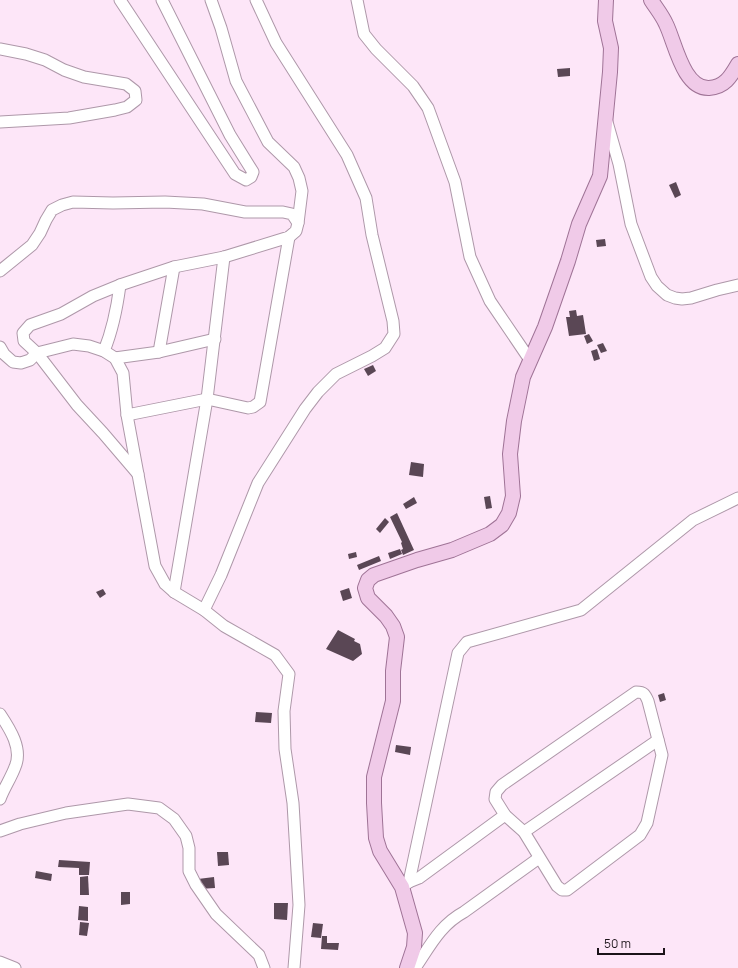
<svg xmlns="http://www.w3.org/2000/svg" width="738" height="968" font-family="Manrope,sans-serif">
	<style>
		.building { fill: #5a4755 }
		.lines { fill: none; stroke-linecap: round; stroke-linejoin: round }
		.minor-casing { stroke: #ae98a9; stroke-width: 13 }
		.major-casing { stroke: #9f7396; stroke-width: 16 }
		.minor { stroke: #fff; stroke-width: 11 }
		.major { stroke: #f0cae8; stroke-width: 14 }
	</style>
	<rect width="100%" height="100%" fill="#fde6f8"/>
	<!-- building -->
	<g class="building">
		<polygon points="570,68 570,76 558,77 557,69"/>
		<polygon points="676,182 681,195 675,198 669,185"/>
		<polygon points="605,239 606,246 597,247 596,240"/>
		<polygon points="576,310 577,316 583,315 586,334 569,336 566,317 570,317 569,311"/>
		<polygon points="589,334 593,341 587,344 584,336"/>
		<polygon points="603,343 607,351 601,353 597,345"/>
		<polygon points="597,349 600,359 594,361 591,351"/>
		<polygon points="373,365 376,371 368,376 364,369"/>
		<polygon points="411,462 424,464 423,477 409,475"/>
		<polygon points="490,496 492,508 486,509 484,497"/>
		<polygon points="414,497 417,503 406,509 403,504"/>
		<polygon points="397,513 414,550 403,555 401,550 403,549 401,543 402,542 390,517"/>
		<polygon points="385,518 389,522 380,533 376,529"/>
		<polygon points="400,549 402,554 390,559 388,553"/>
		<polygon points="356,552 357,557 349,559 348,554"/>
		<polygon points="379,556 381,561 359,570 357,565"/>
		<polygon points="349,588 352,598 343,601 340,591"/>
		<polygon points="103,589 106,594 100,598 96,592"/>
		<polygon points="338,630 355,639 354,641 360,644 362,654 353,661 326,649"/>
		<polygon points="664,693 666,700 660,702 658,695"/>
		<polygon points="256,712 272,713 271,723 255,722"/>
		<polygon points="396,745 411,747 410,755 395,752"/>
		<polygon points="217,852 228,852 229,865 218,866"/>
		<polygon points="59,860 90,862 89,875 79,875 79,868 58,867"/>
		<polygon points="36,871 52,874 51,881 35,878"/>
		<polygon points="88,876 89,895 80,895 80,877"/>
		<polygon points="214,877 215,888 199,889 198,879"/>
		<polygon points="121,892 130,892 130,904 121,905"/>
		<polygon points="274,903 288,903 287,920 274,919"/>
		<polygon points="79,906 88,907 88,921 78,920"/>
		<polygon points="80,922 89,923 87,936 79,935"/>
		<polygon points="313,923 323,924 321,938 311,937"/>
		<polygon points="322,936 327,936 327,943 339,943 338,950 321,949"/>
	</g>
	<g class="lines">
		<!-- minor casing -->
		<g class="minor-casing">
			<g id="minor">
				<polyline points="120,0 235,174 246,180 251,177 253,172 230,135 162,0"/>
				<polyline points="211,0 221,28 236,81 268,142 294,167 299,178 302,191 298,223"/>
				<polyline points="357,0 364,34 376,49 413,86 428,108 455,182 470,257 490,301 530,360"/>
				<polyline points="0,49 26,54 45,60 64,70 84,77 126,84 135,91 136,100 127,107 115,110 69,118 0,122"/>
				<polyline points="607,122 619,164 631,224 651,277 657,286 667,295 675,298 682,299 691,298 717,290 738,285"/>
				<polyline points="0,271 32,245 40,233 46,220 52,210 62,205 73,202 113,203 165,202 203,204 245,212 283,212 292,214 298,223 296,231 289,237 224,257 174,267 120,285 93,296 61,314 30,325 23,333 24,341 37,353 77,405 103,433 138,474"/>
				<polyline points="0,347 4,354 13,362 21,363 30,360 37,353 73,344 89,346 104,351 115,358 123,373 127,415 155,566 165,584 174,592 204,610 224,626 275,655 289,674 284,711 285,749 293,803 299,905 294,968"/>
				<path d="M104,351c9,-22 13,-43 16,-66"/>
				<polyline points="159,352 174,267"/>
				<polyline points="115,358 159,352 215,339"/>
				<polyline points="127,415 207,399 248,408 253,407 260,402 289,237"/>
				<polyline points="174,592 207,399 224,257"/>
				<polyline points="204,610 221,575 258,483 305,409 318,392 336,374 372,356 385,348 394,334 393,321 372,235 366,198 347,155 276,43 256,0"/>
				<path d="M636,692c8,0 9,2 12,9l14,54 -15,68 -7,12 -73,55h-5l-5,-4 -33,-54 -19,-17 -10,-16 1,-7 6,-7z"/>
				<path d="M0,714c10,15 23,35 15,53 -4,11 -11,21 -15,32"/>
				<polyline points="0,831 20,824 66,813 128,804 159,808 174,819 186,836 189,848 189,871 196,885 216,914 259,955 264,968"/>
				<polyline points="524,832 658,740"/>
				<polyline points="409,882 419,878 505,815"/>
				<polyline points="402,887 409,882 458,653 467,642 581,610 693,520 738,498"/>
				<polyline points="0,962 15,968"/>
				<path d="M415,968c15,-22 25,-43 49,-56l75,-54"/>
			</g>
		</g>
		<!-- major casing -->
		<g class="major-casing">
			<g id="major">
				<path d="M651,0c5,8 11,15 15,24 9,18 17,65 43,64 16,-1 22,-12 29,-24"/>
				<polyline points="407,968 414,947 415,933 402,887 380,851 376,838 374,803 374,777 393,701 393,671 397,637 393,626 386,616 368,598 365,588 368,580 374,575 417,560 452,550 490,534 502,525 509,513 513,496 510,454 514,421 523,377 545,327 568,261 579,224 600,176 610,72 611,48 605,21 606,0"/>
			</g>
		</g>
		<!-- minor -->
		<use href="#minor" class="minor"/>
		<!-- major -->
		<use href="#major" class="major"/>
	</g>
	<!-- scale -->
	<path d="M598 948v6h66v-6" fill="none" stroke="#1b1319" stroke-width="2"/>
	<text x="604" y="948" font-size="12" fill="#1b1319" stroke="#fde6f8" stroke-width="3" paint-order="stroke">50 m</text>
</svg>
